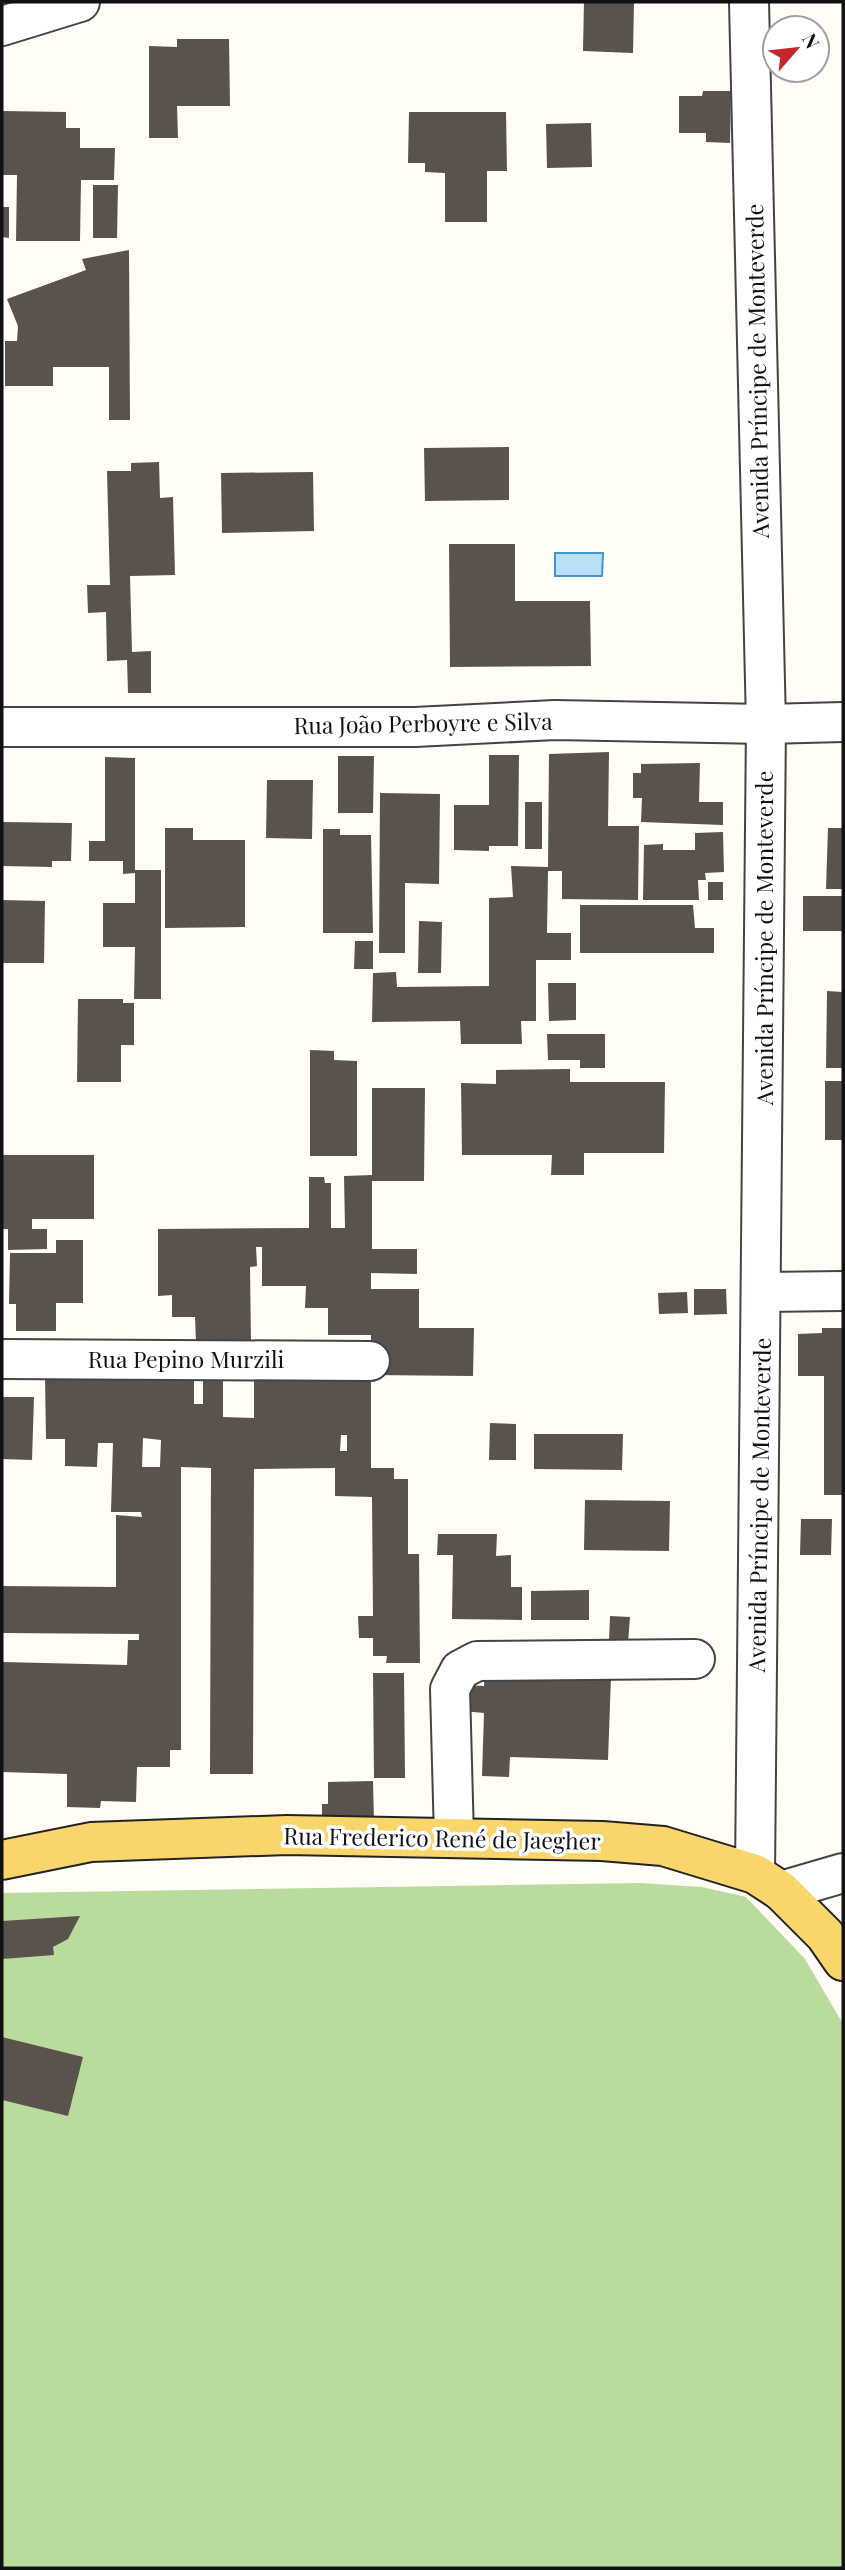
<svg xmlns="http://www.w3.org/2000/svg" width="845" height="2570" font-family="'Playfair Display',serif">
	<style>
		.forest { fill: #b9dc9c }
		.water { fill: #b9e0f7; stroke: #3f96cf; stroke-width: 2 }
		.building { fill: #5a524d; fill-rule: evenodd }
		.lines { fill: none; stroke-linecap: round; stroke-linejoin: round }
		.minor-casing { stroke: #444; stroke-width: 42 }
		.major-casing { stroke: #222; stroke-width: 42 }
		.minor { stroke: #fff; stroke-width: 38 }
		.major { stroke: #f9d66b; stroke-width: 38 }
		.labels { text-anchor: middle; stroke-width: 7; stroke-linejoin: round; paint-order: stroke }
		.street-label { font-size: 23px; fill: #111; stroke: #fff }
	</style>
	<rect width="100%" height="100%" fill="#fffdf5"/>
	<!-- forest -->
	<polygon class="forest" points="640,1883 702,1887 746,1897 805,1959 843,2024 843,2568 2,2568 2,1893"/>
	<!-- water -->
	<polygon class="water" points="555,553 603,553 602,576 555,576"/>
	<!-- building -->
	<g class="building">
		<polygon points="584,2 634,2 633,53 583,51"/>
		<polygon points="177,39 229,39 230,106 177,106 178,138 149,138 149,46 177,47"/>
		<polygon points="703,91 731,91 730,143 706,142 706,133 679,133 679,96 702,96"/>
		<polygon points="2,111 66,112 66,128 80,128 80,148 115,148 114,180 81,180 80,241 16,241 17,175 2,175"/>
		<polygon points="409,112 506,112 507,171 487,171 487,222 445,222 445,173 425,172 425,163 408,163"/>
		<polygon points="591,123 592,167 547,168 546,124"/>
		<polygon points="93,185 118,185 117,238 93,238"/>
		<polygon points="2,207 9,207 9,238 2,237"/>
		<polygon points="129,250 130,420 109,420 109,367 53,367 53,386 5,386 5,341 17,341 18,326 7,299 86,270 82,259"/>
		<polygon points="509,447 509,500 425,501 424,448"/>
		<polygon points="159,462 160,498 173,497 175,575 130,576 132,652 151,651 151,693 128,693 127,660 107,661 106,612 88,613 87,585 110,585 107,471 131,471 131,463"/>
		<polygon points="313,472 314,531 222,533 221,473"/>
		<polygon points="449,544 515,544 515,601 590,601 591,666 450,667"/>
		<polygon points="609,752 608,826 639,826 638,900 562,899 562,871 548,871 547,933 571,933 571,960 536,960 536,1021 521,1021 522,1044 461,1044 460,1021 372,1022 373,973 396,972 397,987 489,986 489,898 513,897 511,866 548,867 549,754"/>
		<polygon points="489,755 519,755 518,846 489,846 489,851 454,850 454,805 489,805"/>
		<polygon points="338,756 374,756 373,813 338,813"/>
		<polygon points="105,757 135,758 135,870 161,870 161,999 134,999 135,947 103,947 103,903 135,903 135,873 123,874 123,861 89,861 89,841 105,841"/>
		<polygon points="700,763 699,802 723,802 723,825 641,822 642,798 633,798 633,773 641,773 641,764"/>
		<polygon points="267,780 313,780 312,839 266,838"/>
		<polygon points="380,793 440,794 439,884 405,883 405,953 379,953"/>
		<rect x="525" y="802" width="17" height="47"/>
		<polygon points="2,822 72,823 71,861 52,861 52,867 2,866"/>
		<polygon points="165,828 193,828 193,840 245,840 245,927 165,928"/>
		<polygon points="828,828 843,828 843,889 826,889"/>
		<polygon points="323,829 340,829 340,835 371,835 373,933 323,933"/>
		<polygon points="723,832 724,872 705,873 706,880 698,880 699,900 643,900 644,845 663,844 663,850 695,850 695,833"/>
		<rect x="708" y="882" width="15" height="18"/>
		<rect x="803" y="896" width="40" height="35"/>
		<polygon points="2,900 45,901 44,963 2,963"/>
		<polygon points="580,905 693,905 695,928 714,928 714,953 580,953"/>
		<polygon points="419,921 442,922 441,973 418,973"/>
		<polygon points="355,941 373,941 373,969 354,969"/>
		<polygon points="548,983 576,983 576,1020 549,1021"/>
		<polygon points="827,991 843,992 843,1068 826,1068"/>
		<polygon points="78,999 123,999 123,1003 134,1003 134,1045 121,1045 121,1082 77,1082"/>
		<polygon points="547,1034 605,1034 605,1068 580,1068 580,1060 548,1060"/>
		<polygon points="310,1050 334,1051 334,1060 357,1061 357,1156 310,1156"/>
		<polygon points="570,1069 570,1082 665,1082 664,1153 584,1153 584,1175 551,1175 552,1155 462,1155 461,1083 496,1084 496,1070"/>
		<rect x="825" y="1081" width="18" height="59"/>
		<polygon points="372,1088 425,1088 424,1181 372,1181 372,1249 417,1249 417,1274 371,1273 371,1289 419,1289 419,1328 474,1328 473,1376 371,1375 371,1335 328,1335 328,1308 305,1308 306,1286 262,1286 262,1247 256,1247 257,1266 250,1267 251,1343 196,1342 195,1317 172,1317 172,1295 158,1296 158,1229 309,1228 309,1177 324,1177 325,1183 331,1183 331,1228 345,1228 344,1176 372,1175"/>
		<polygon points="2,1155 94,1155 94,1219 32,1219 32,1229 47,1229 47,1249 8,1250 8,1229 2,1229"/>
		<polygon points="56,1240 83,1240 83,1303 56,1303 56,1331 16,1331 16,1304 9,1304 10,1253 56,1253"/>
		<polygon points="694,1289 726,1289 727,1314 694,1315"/>
		<polygon points="687,1292 688,1313 659,1314 658,1293"/>
		<polygon points="822,1328 843,1328 843,1495 824,1495 824,1376 798,1376 798,1334 822,1333"/>
		<path d="M371,1375v93h23v11h14v75h11l1,109h-34l1,-7h-14v-18h-14l-1,-22h15l-1,-119 -37,-1v-28l-81,1 -1,305h-43l1,-306 -30,-1v283h-11v17h-33l-1,35 -35,-1 -1,7 -33,-1v-33l-65,-2v-110l125,3 1,-25h11v-6l-137,-1v-47l114,1v-72l26,2 -1,-5h-30l2,-69h-15l-1,24 -32,-1v-27h-19l-1,-62 149,-1v28h9v-28h20v41l31,1v-42zM341,1435h6v16h-7zM143,1438l18,2 -1,27h-18z"/>
		<polygon points="2,1397 34,1397 32,1460 2,1459"/>
		<polygon points="490,1423 516,1424 516,1460 489,1460"/>
		<polygon points="534,1434 623,1434 622,1470 534,1469"/>
		<polygon points="585,1500 670,1501 669,1551 584,1550"/>
		<polygon points="801,1519 832,1519 831,1555 800,1555"/>
		<polygon points="438,1534 497,1534 496,1556 511,1555 511,1587 522,1587 522,1620 452,1619 453,1555 437,1555"/>
		<polygon points="589,1590 589,1620 531,1620 531,1591"/>
		<polygon points="610,1616 630,1617 628,1643 609,1641"/>
		<polygon points="485,1672 611,1677 608,1760 510,1757 509,1777 482,1776 484,1713 463,1711 464,1685 484,1686"/>
		<polygon points="373,1673 404,1673 405,1778 374,1778"/>
		<polygon points="373,1781 374,1822 322,1822 322,1804 328,1804 328,1782"/>
		<polygon points="80,1916 68,1939 53,1947 54,1955 2,1959 2,1921"/>
		<polygon points="2,2037 83,2057 68,2116 2,2100"/>
	</g>
	<g class="lines">
		<!-- minor casing -->
		<g class="minor-casing">
			<g id="minor">
				<polyline points="749,2 766,724 755,1874"/>
				<polyline points="2,26 80,2"/>
				<polyline points="2,727 415,727 555,720 766,724 843,722"/>
				<polyline points="763,1292 843,1291"/>
				<polyline points="2,1359 370,1361"/>
				<polyline points="454,1838 450,1689 460,1670 477,1661 695,1659"/>
				<polyline points="781,1891 843,1873"/>
			</g>
		</g>
		<!-- major casing -->
		<g class="major-casing">
			<polyline id="major" points="2,1860 91,1842 287,1835 602,1841 663,1846 755,1874 781,1891 825,1935 843,1961"/>
		</g>
		<!-- minor -->
		<use href="#minor" class="minor"/>
		<!-- major -->
		<use href="#major" class="major"/>
	</g>
	<g class="labels">
		<!-- street labels -->
		<g class="street-label">
			<text transform="translate(758 371) rotate(-91)" y="8">Avenida Príncipe de Monteverde</text>
			<text transform="translate(423 724) rotate(-1)" y="8">Rua João Perboyre e Silva</text>
			<text transform="translate(765 938) rotate(-90)" y="8">Avenida Príncipe de Monteverde</text>
			<text x="186" y="1368">Rua Pepino Murzili</text>
			<text transform="translate(760 1505) rotate(-89)" y="8">Avenida Príncipe de Monteverde</text>
			<text transform="translate(442 1839) rotate(1)" y="8">Rua Frederico René de Jaegher</text>
		</g>
	</g>
	<!-- border -->
	<rect width="845" height="2570" fill="none" stroke="#111111" stroke-width="7"/>
	<!-- north arrow -->
	<g transform="translate(796 49) rotate(62)"><circle r="33" fill="#ffffff" stroke="#a0a0a0" stroke-width="2"/>
	<path d="M0-5L12 26L0 18L-12 26Z" fill="#c4262e"/>
	<text y="-10" font-size="19" font-weight="bold" text-anchor="middle" fill="#111111">N</text>
	</g>
</svg>
